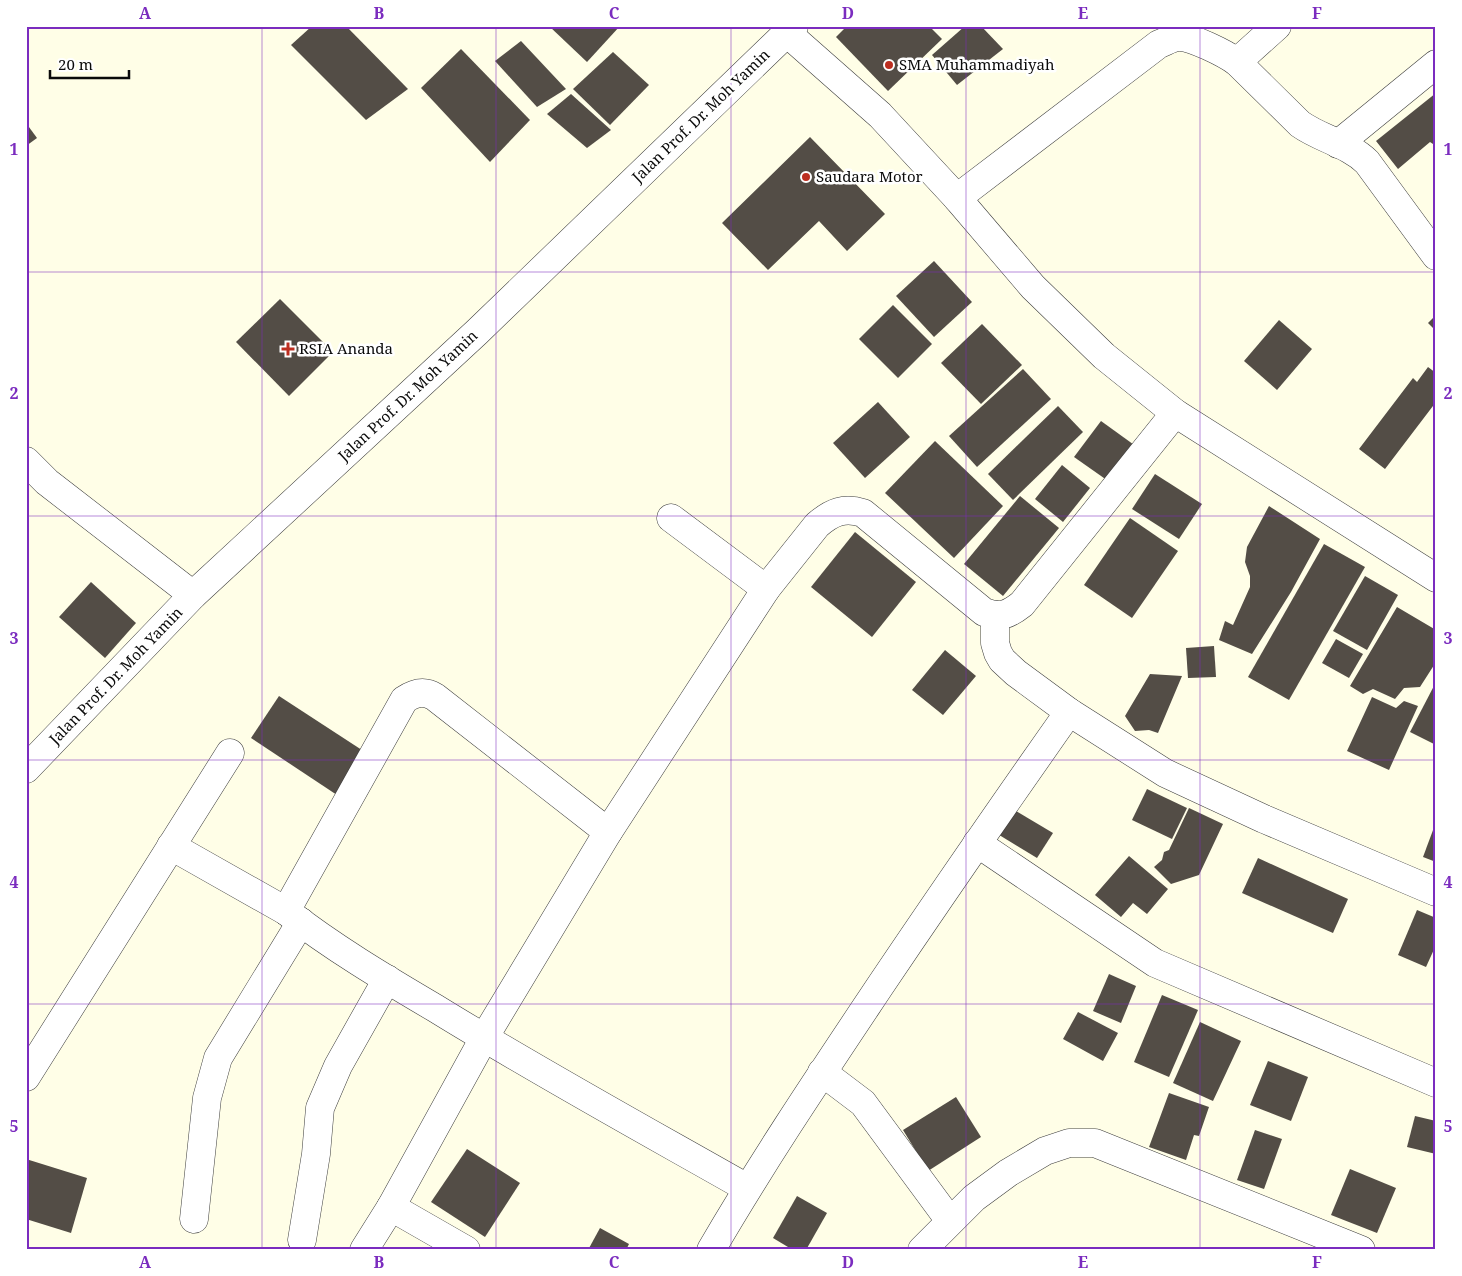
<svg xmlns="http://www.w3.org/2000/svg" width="1462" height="1276" font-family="'Noto Serif',serif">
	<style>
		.building { fill: #534d46 }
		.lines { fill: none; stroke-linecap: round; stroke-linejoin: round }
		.minor-casing { stroke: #3d3d3d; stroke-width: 29 }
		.minor { stroke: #fff; stroke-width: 28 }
		.grid { fill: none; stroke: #7b2cbf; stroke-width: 1; stroke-opacity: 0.55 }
		.poi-dot { fill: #bc2e20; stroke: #fff; stroke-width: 2 }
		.labels { text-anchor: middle; stroke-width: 5; stroke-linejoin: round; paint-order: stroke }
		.poi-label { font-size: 15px; fill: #0a0a0a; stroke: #fff; text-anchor: start }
		.street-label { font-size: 15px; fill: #0a0a0a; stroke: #fff }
		.neatline { fill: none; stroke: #7b2cbf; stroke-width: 2 }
		.grid-label { font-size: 16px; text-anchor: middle; font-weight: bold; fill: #7b2cbf }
	</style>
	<rect width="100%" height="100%" fill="#fffee7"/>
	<!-- building -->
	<g class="building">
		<polygon points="312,26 346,26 408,89 366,120 291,45"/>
		<polygon points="549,26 620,26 587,62"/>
		<polygon points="847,26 929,26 942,39 888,91 836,37"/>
		<polygon points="965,26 981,26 1003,49 957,85 932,55"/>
		<polygon points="521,41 566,89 537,107 495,61"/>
		<polygon points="461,49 530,120 490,162 421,88"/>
		<polygon points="613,52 649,85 610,125 573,89"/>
		<polygon points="1436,93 1436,146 1430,142 1398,169 1376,141"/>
		<polygon points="571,94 611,130 587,148 547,114"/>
		<polygon points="26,123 37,138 26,146"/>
		<polygon points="810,137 885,214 847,251 819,221 768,270 722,223"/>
		<polygon points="934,261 972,302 934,337 896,296"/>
		<polygon points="280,299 333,352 289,396 236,342"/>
		<polygon points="893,305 932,344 898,378 859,339"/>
		<polygon points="1436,315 1436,331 1428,323"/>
		<polygon points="1279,320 1312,349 1277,390 1244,361"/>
		<polygon points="982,324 1022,365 981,404 941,363"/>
		<polygon points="1428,367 1436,373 1436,402 1385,469 1359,449 1413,378 1417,382"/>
		<polygon points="1023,369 1051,399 977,467 949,436"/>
		<polygon points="878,402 910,437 865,478 833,443"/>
		<polygon points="1058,406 1083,432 1013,500 988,474"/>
		<polygon points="1101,421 1137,447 1111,483 1074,457"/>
		<polygon points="935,441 1003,506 954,558 885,493"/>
		<polygon points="1062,465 1090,488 1063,522 1035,499"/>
		<polygon points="1155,474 1202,504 1179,539 1132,509"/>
		<polygon points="1020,496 1059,528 1003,596 964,564"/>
		<polygon points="1269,506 1320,539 1291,592 1252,654 1219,640 1225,621 1233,625 1250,587 1250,576 1245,562 1247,547"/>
		<polygon points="1130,518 1178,551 1132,618 1084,585"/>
		<polygon points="855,532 916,582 872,637 811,587"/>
		<polygon points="1324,544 1365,567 1289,700 1248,677"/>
		<polygon points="1365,576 1398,595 1367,650 1333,631"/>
		<polygon points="91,582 136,623 105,658 59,617"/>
		<polygon points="1397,607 1436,630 1436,662 1420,687 1404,688 1395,699 1373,689 1363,694 1350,686"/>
		<polygon points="1336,639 1363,654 1349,678 1322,663"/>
		<polygon points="1214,646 1216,677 1188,678 1186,648"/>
		<polygon points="945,650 976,676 943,715 912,690"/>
		<polygon points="1150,674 1182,676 1158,733 1149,730 1135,731 1125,716"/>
		<polygon points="1436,682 1436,745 1410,732"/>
		<polygon points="279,696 368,754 340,797 251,738"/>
		<polygon points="1372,697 1396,708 1404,701 1418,706 1389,770 1347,751"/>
		<polygon points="1147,789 1187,808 1172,839 1132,820"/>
		<polygon points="1011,808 1053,833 1037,858 996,833"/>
		<polygon points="1189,808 1223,824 1199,875 1171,884 1154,867 1162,860 1164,852 1169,850"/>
		<polygon points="1436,822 1436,862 1423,857"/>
		<polygon points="1129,856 1168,889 1147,914 1133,903 1121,917 1095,895"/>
		<polygon points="1258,858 1348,899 1333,933 1242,893"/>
		<polygon points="1417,910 1436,918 1436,945 1426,967 1398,955"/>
		<polygon points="1109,974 1136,986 1121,1023 1093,1011"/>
		<polygon points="1162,995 1198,1010 1169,1077 1134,1062"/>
		<polygon points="1078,1012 1118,1033 1103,1061 1063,1039"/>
		<polygon points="1200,1022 1241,1041 1213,1101 1173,1083"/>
		<polygon points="1268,1061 1308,1077 1291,1121 1250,1105"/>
		<polygon points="1169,1093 1209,1107 1199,1136 1194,1135 1186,1160 1149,1147"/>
		<polygon points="956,1097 981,1137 928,1171 903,1130"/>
		<polygon points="1415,1116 1436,1121 1436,1154 1407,1147"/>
		<polygon points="1255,1130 1282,1139 1264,1189 1237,1180"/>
		<polygon points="467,1149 520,1183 485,1237 431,1202"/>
		<polygon points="26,1159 87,1178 71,1233 26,1219"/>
		<polygon points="1350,1169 1396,1188 1377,1233 1331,1215"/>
		<polygon points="797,1196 827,1213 806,1250 793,1250 773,1238"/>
		<polygon points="600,1228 629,1244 626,1250 588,1250"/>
	</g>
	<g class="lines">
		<!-- minor casing -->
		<g class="minor-casing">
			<g id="minor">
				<polyline points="787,33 880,115 957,198 1033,287 1104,356 1175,413 1436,578"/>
				<polyline points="1237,62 1277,26"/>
				<polyline points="1338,144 1436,64"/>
				<path d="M957,198l202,-154c6,-2 12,-6 19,-7 13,-1 48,17 59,25l63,62c21,15 49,20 67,38l69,94"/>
				<polyline points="26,461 47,482 193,595"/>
				<polyline points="671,518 766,589"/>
				<polyline points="995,615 995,643 998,653 1002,660 1016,673 1069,712 1165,773 1264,819 1436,892"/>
				<polyline points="26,769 193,595 477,332 794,26"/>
				<polyline points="977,843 1155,963 1436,1083"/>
				<path d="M171,846l115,65c46,36 98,67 149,97 102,63 208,121 312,180"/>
				<path d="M286,911l118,-211c10,-7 20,-10 31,-3l173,135"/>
				<polyline points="822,1072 863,1103 950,1221"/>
				<polyline points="26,1077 230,753"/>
				<polyline points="391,1207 466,1250"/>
				<polyline points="194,1219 207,1098 218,1058 301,922"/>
				<polyline points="302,1240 316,1154 320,1108 338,1066 387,979"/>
				<path d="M364,1250l27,-43 93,-169 124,-206 158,-243 51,-64c15,-13 27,-18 46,-12l121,99c17,6 24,3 38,-8l153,-191"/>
				<path d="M711,1250c53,-91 111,-177 169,-264 62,-92 125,-183 189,-274"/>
				<polyline points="922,1250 974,1198 1008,1173 1045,1151 1069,1143 1095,1143 1361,1250"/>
			</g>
		</g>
		<!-- minor -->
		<use href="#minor" class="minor"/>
	</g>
	<!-- grid -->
	<path class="grid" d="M262,26v1224M496,26v1224M731,26v1224M966,26v1224M1200,26v1224M26,272h1410M26,516h1410M26,760h1410M26,1004h1410"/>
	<!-- markers -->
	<g class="poi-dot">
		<circle cx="889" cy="65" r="5"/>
		<circle cx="806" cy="177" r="5"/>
		<path d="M285.5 341.5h5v5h5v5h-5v5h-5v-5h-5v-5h5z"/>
	</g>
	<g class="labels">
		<!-- poi labels -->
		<g class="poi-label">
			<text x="899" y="70">SMA Muhammadiyah</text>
			<text x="816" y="182">Saudara Motor</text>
			<text x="299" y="354">RSIA Ananda</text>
		</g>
		<!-- street labels -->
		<g class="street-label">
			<text transform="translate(701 116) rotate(-44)" y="5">Jalan Prof. Dr. Moh Yamin</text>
			<text transform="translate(408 396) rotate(-43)" y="5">Jalan Prof. Dr. Moh Yamin</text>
			<text transform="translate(116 676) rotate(-46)" y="5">Jalan Prof. Dr. Moh Yamin</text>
		</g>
	</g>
	<!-- border -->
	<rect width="1462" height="1276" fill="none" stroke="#ffffff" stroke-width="55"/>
	<!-- scale -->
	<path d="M50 70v8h79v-8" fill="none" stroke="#0a0a0a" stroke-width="2.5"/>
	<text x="58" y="70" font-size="15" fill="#0a0a0a" stroke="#ffffff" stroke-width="4" paint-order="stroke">20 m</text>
	<rect x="28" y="28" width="1406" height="1220" class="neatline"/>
	<g class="grid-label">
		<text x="145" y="19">A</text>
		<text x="379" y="19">B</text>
		<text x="614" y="19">C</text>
		<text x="848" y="19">D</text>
		<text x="1083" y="19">E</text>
		<text x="1317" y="19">F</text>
		<text x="14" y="155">1</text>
		<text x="1448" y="155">1</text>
		<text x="14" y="399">2</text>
		<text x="1448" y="399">2</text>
		<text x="14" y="644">3</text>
		<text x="1448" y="644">3</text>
		<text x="14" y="888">4</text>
		<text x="1448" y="888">4</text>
		<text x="14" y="1132">5</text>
		<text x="1448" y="1132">5</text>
		<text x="145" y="1268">A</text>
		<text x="379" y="1268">B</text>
		<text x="614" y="1268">C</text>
		<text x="848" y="1268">D</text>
		<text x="1083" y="1268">E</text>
		<text x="1317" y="1268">F</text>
	</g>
</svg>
